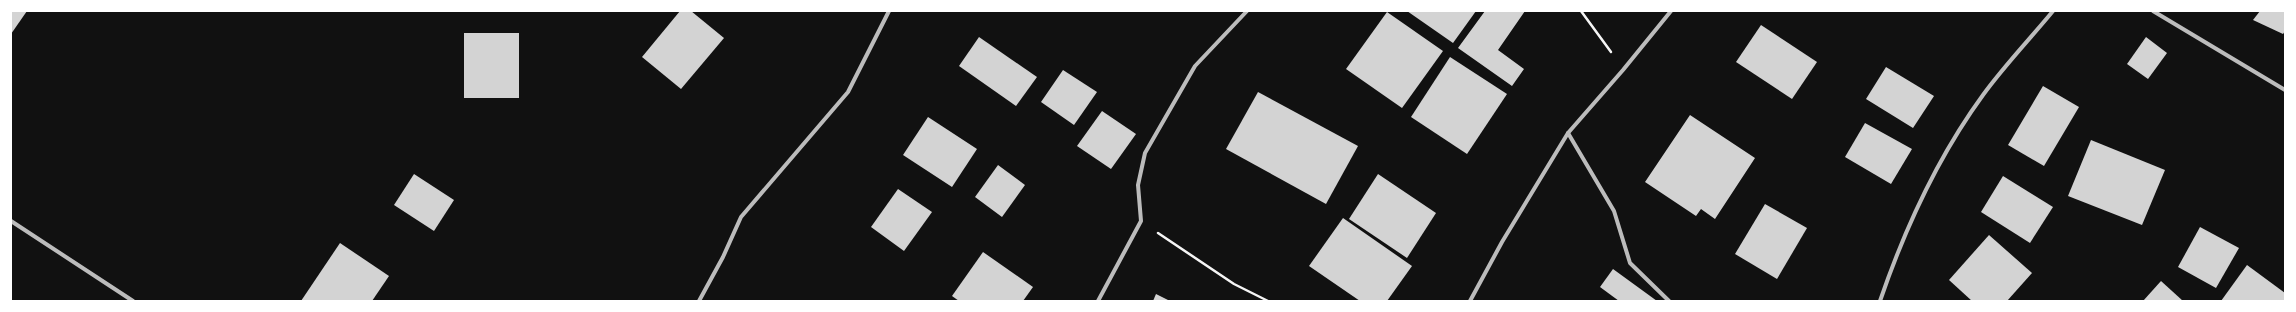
<svg xmlns="http://www.w3.org/2000/svg" width="2296" height="312" font-family="'Work Sans',sans-serif">
	<style>
		.building { fill: #d3d3d3 }
		.lines { fill: none; stroke-linecap: round; stroke-linejoin: round }
		.path { stroke: #f5f5f5; stroke-width: 2.5 }
		.minor { stroke: #bcbcbc; stroke-width: 4 }
	</style>
	<rect width="100%" height="100%" fill="#111"/>
	<!-- building -->
	<g class="building">
		<polygon points="11,11 27,11 11,34"/>
		<polygon points="680,11 691,11 724,38 681,89 642,57"/>
		<polygon points="1407,11 1476,11 1453,43"/>
		<polygon points="1485,11 1525,11 1498,50 1524,69 1512,86 1458,48"/>
		<polygon points="2260,11 2285,11 2285,31 2283,34 2253,20"/>
		<polygon points="1387,12 1443,51 1402,108 1346,69"/>
		<polygon points="1761,25 1817,62 1792,99 1736,62"/>
		<rect x="464" y="33" width="55" height="65"/>
		<polygon points="979,37 1037,77 1016,106 959,66"/>
		<polygon points="2146,37 2167,53 2148,79 2127,64"/>
		<polygon points="1450,57 1507,94 1467,154 1411,117"/>
		<polygon points="1886,67 1934,96 1913,128 1866,99"/>
		<polygon points="1063,70 1097,92 1074,125 1041,102"/>
		<polygon points="2043,86 2079,107 2044,166 2008,145"/>
		<polygon points="1258,92 1358,146 1326,204 1226,149"/>
		<polygon points="1102,111 1136,134 1111,169 1077,146"/>
		<polygon points="1690,115 1755,158 1715,219 1701,209 1696,216 1645,182"/>
		<polygon points="928,117 977,149 952,187 903,155"/>
		<polygon points="1865,123 1912,149 1891,184 1845,157"/>
		<polygon points="2091,140 2165,170 2142,225 2068,196"/>
		<polygon points="998,165 1025,185 1002,217 975,197"/>
		<polygon points="414,174 454,200 434,231 394,205"/>
		<polygon points="1378,174 1436,213 1407,258 1349,219"/>
		<polygon points="2003,176 2053,207 2030,243 1981,212"/>
		<polygon points="898,189 932,212 904,251 871,227"/>
		<polygon points="1765,204 1807,228 1777,279 1735,254"/>
		<polygon points="1343,218 1412,266 1387,301 1360,301 1309,266"/>
		<polygon points="2200,227 2239,248 2216,288 2178,267"/>
		<polygon points="1989,235 2032,273 2007,301 1972,301 1949,280"/>
		<polygon points="340,243 389,276 372,301 301,301"/>
		<polygon points="983,252 1033,287 1023,301 959,301 952,296"/>
		<polygon points="2247,265 2285,293 2285,301 2221,301"/>
		<polygon points="1613,269 1657,301 1619,301 1600,287"/>
		<polygon points="2161,281 2183,301 2143,301"/>
		<polygon points="1156,294 1170,301 1153,301"/>
	</g>
	<g class="lines">
		<!-- path -->
		<g class="path">
			<polyline points="1581,11 1611,52"/>
			<polyline points="1158,233 1234,284 1268,301"/>
		</g>
		<!-- minor -->
		<g class="minor">
			<polyline points="2153,11 2285,90"/>
			<polyline points="1568,133 1614,211 1630,263 1669,301"/>
			<polyline points="11,221 133,301"/>
			<polyline points="699,301 723,257 741,217 848,92 889,11"/>
			<polyline points="1098,301 1141,221 1138,185 1145,153 1195,66 1247,11"/>
			<polyline points="1470,301 1502,242 1568,133 1623,70 1671,11"/>
			<path d="M1880,301c25,-73 57,-143 103,-206 21,-29 47,-56 70,-84"/>
		</g>
	</g>
	<!-- border -->
	<rect width="2296" height="312" fill="none" stroke="#ffffff" stroke-width="24"/>
</svg>
